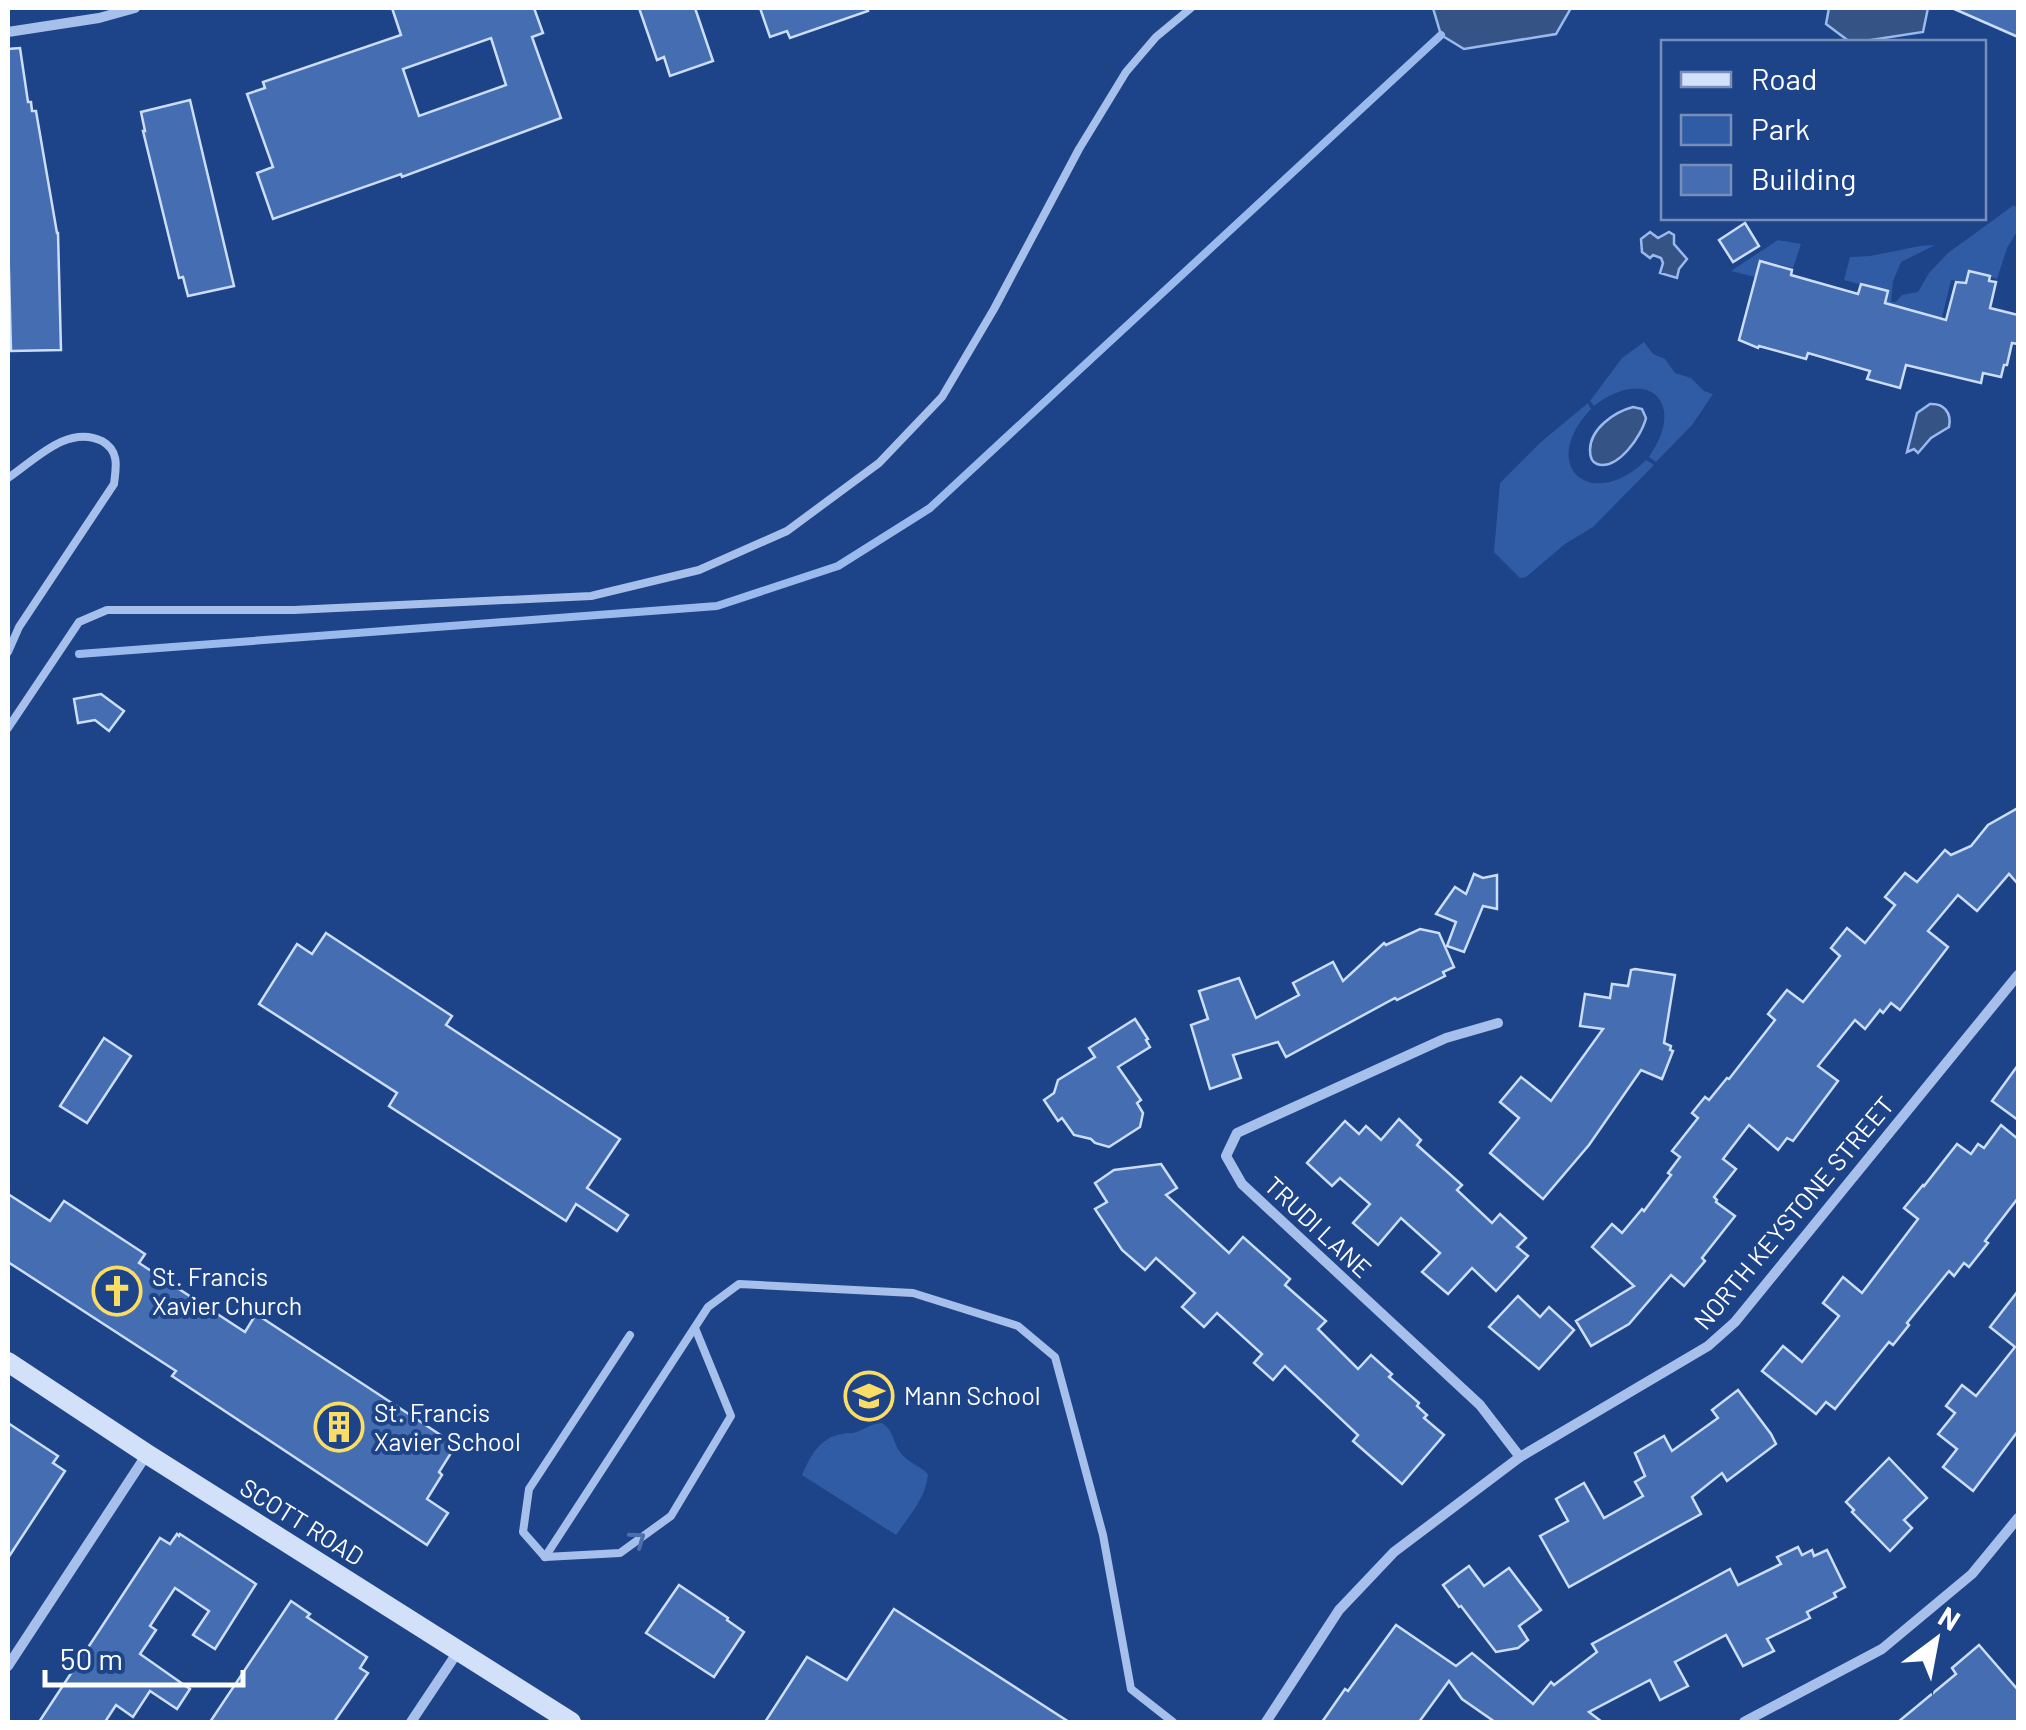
<svg xmlns="http://www.w3.org/2000/svg" width="2026" height="1730" font-family="Barlow,sans-serif">
	<style>
		.green { fill: #305ca6 }
		.water { fill: #365386; stroke: #9abaed; stroke-width: 2.5 }
		.lines { fill: none; stroke-linecap: round; stroke-linejoin: round }
		.stream { stroke: #9abaed; stroke-width: 8 }
		.building { fill: #456db1; stroke: #ccddf8; stroke-width: 2.5; fill-rule: evenodd }
		.lane { stroke: #a7c0eb; stroke-width: 8 }
		.street { stroke: #a7c0eb; stroke-width: 10 }
		.secondary { stroke: #d3e0f9; stroke-width: 20 }
		.oneway { stroke: #4d6fab }
		.labels { text-anchor: middle; stroke-width: 8; stroke-linejoin: round; paint-order: stroke }
		.street-label { font-size: 25px; fill: #fff; stroke: #1d4388 }
		.poi-label { font-size: 25px; fill: #fff; stroke: #1d4388; text-anchor: start }
	</style>
	<rect width="100%" height="100%" fill="#1d4388"/>
	<!-- green -->
	<g class="green">
		<polygon points="2014,205 2018,210 2018,230 2007,248 1997,279 1969,270 1966,282 1951,280 1939,330 1919,312 1891,305 1884,308 1888,291 1861,282 1859,284 1844,280 1850,257 1870,256 1920,246 1935,245 1901,262 1893,281 1891,302 1896,302 1902,295 1918,292 1929,273 1948,253"/>
		<polygon points="1778,240 1801,244 1793,268 1769,262 1765,276 1756,274 1755,277 1731,271"/>
		<path d="M1644,342l9,12 12,5 10,14 16,5 13,13 9,3 -21,31 -36,37 -7,-5c39,-55 -2,-92 -55,-51l-4,-5 32,-43z"/>
		<path d="M1588,403l3,6c-55,58 2,104 55,51l8,5 -61,62 -28,17 -39,33 -6,1 -26,-26 6,-69 41,-41z"/>
		<path d="M882,1423c13,9 10,18 18,29 7,10 20,14 28,22 -2,24 -19,42 -32,61l-94,-60c8,-18 18,-38 40,-41 9,-2 8,1 17,-3 9,-4 12,-7 23,-8z"/>
	</g>
	<!-- water -->
	<g class="water">
		<polygon points="1433,8 1571,8 1556,34 1464,49 1441,35"/>
		<polygon points="1829,8 1928,8 1923,32 1858,42 1850,42 1826,24"/>
		<polygon points="1650,232 1658,238 1669,232 1674,235 1674,244 1687,259 1679,269 1677,278 1660,273 1663,263 1661,258 1653,255 1650,258 1642,252 1641,239"/>
		<path d="M1930,404c14,-1 22,9 19,23l-18,11 -13,15 -4,-4 -7,3 10,-39z"/>
		<path d="M1633,407l9,2 4,9c-4,17 -28,53 -49,46 -6,-2 -7,-8 -7,-14 0,-21 24,-38 43,-43z"/>
	</g>
	<g class="lines">
		<!-- stream -->
		<polyline class="stream" points="79,654 717,606 838,566 930,508 1441,35"/>
	</g>
	<!-- building -->
	<g class="building">
		<path d="M392,8h142l9,25 -11,4 29,81 -159,59 -1,-3 -128,45 -16,-46 16,-6 -26,-73 18,-6 -2,-6 138,-47zM491,38l15,47 -87,31 -16,-47z"/>
		<polygon points="639,8 695,8 713,61 670,76 664,57 657,60"/>
		<polygon points="760,8 867,8 868,11 790,38 787,31 770,37"/>
		<polygon points="1952,8 2018,8 2018,37"/>
		<polygon points="20,48 28,102 31,102 32,111 36,111 57,233 58,233 61,350 11,351 8,234 8,49"/>
		<polygon points="190,100 234,286 188,296 183,277 179,278 143,131 145,131 141,112"/>
		<polygon points="1745,223 1759,246 1733,262 1719,240"/>
		<polygon points="1760,261 1792,270 1791,275 1858,294 1861,284 1888,291 1885,303 1946,320 1956,282 1966,283 1969,271 1990,276 1989,281 1996,282 1990,308 2018,315 2018,344 2012,343 2007,365 2004,365 2001,377 1983,373 1981,383 1906,365 1900,388 1867,379 1870,371 1808,353 1806,359 1759,346 1758,348 1739,340"/>
		<polygon points="101,694 124,711 109,731 95,720 78,723 74,699"/>
		<polygon points="2018,808 2018,884 2009,874 1977,911 1958,895 1928,931 1948,947 1900,1010 1891,1003 1883,1013 1880,1010 1865,1029 1855,1020 1818,1066 1838,1081 1793,1141 1787,1138 1778,1150 1749,1125 1723,1159 1736,1169 1714,1197 1717,1200 1716,1202 1735,1216 1702,1258 1705,1261 1684,1286 1671,1275 1629,1324 1591,1346 1576,1321 1634,1286 1592,1247 1612,1224 1622,1233 1642,1209 1644,1211 1671,1175 1668,1173 1680,1157 1672,1151 1698,1118 1692,1113 1705,1097 1709,1100 1727,1078 1729,1079 1775,1020 1768,1014 1787,990 1803,1002 1840,956 1831,948 1847,928 1865,943 1895,905 1885,897 1905,873 1917,882 1945,850 1951,855 1971,846 1988,825"/>
		<polygon points="1474,874 1483,878 1497,875 1497,909 1483,906 1464,952 1447,946 1456,922 1436,914 1455,887 1466,894"/>
		<polygon points="1420,929 1439,933 1454,967 1443,972 1445,976 1397,1000 1395,998 1286,1057 1278,1042 1233,1055 1241,1078 1210,1089 1191,1025 1208,1019 1199,991 1239,978 1256,1018 1299,995 1293,983 1333,962 1343,981 1384,943 1386,945"/>
		<polygon points="326,933 452,1016 446,1025 620,1139 587,1188 628,1215 617,1231 576,1204 566,1221 389,1106 397,1093 259,1004 297,944 312,954"/>
		<polygon points="1635,969 1675,975 1664,1043 1671,1046 1670,1050 1673,1051 1662,1079 1641,1070 1589,1145 1543,1199 1490,1153 1519,1118 1500,1102 1521,1077 1551,1101 1603,1029 1580,1026 1585,994 1610,998 1612,984 1628,986 1631,970"/>
		<polygon points="1135,1019 1148,1039 1146,1040 1150,1047 1118,1067 1141,1100 1137,1103 1143,1113 1140,1127 1109,1147 1095,1143 1091,1139 1074,1135 1062,1118 1058,1121 1044,1100 1054,1093 1058,1080 1095,1057 1089,1048"/>
		<polygon points="104,1038 131,1056 87,1123 60,1106"/>
		<polygon points="2018,1065 2018,1120 1992,1101"/>
		<polygon points="1399,1119 1421,1140 1417,1145 1462,1185 1457,1190 1492,1223 1500,1214 1526,1238 1517,1247 1528,1256 1496,1291 1472,1268 1448,1294 1422,1272 1440,1253 1401,1218 1378,1245 1353,1223 1370,1204 1340,1178 1332,1186 1307,1163 1345,1121 1359,1134 1366,1126 1381,1140"/>
		<polygon points="2001,1125 2018,1139 2018,1198 1985,1241 1988,1243 1969,1267 1964,1263 1954,1276 1949,1271 1907,1323 1909,1325 1893,1345 1889,1342 1835,1409 1826,1402 1816,1414 1762,1371 1783,1346 1802,1362 1839,1316 1823,1303 1843,1277 1862,1293 1918,1219 1904,1208 1923,1185 1924,1186 1957,1144 1971,1154 1978,1144 1984,1148"/>
		<polygon points="1161,1164 1177,1188 1166,1195 1229,1253 1243,1237 1290,1279 1285,1285 1326,1321 1318,1329 1358,1369 1371,1355 1392,1374 1389,1377 1419,1403 1417,1406 1427,1415 1424,1418 1444,1435 1402,1484 1353,1441 1358,1435 1285,1366 1273,1380 1254,1363 1262,1354 1217,1313 1204,1327 1182,1307 1195,1293 1156,1258 1145,1270 1122,1250 1095,1209 1107,1202 1095,1183 1114,1170"/>
		<polygon points="8,1194 50,1221 64,1201 145,1254 139,1263 245,1332 256,1314 456,1445 439,1472 442,1475 427,1499 448,1513 427,1545 172,1376 176,1371 8,1262"/>
		<polygon points="2018,1291 2018,1431 1973,1491 1943,1467 1957,1449 1938,1434 1955,1413 1946,1406 1962,1385 1976,1396 2015,1347 1990,1327"/>
		<polygon points="1518,1296 1540,1317 1549,1307 1574,1330 1539,1369 1489,1327"/>
		<polygon points="1738,1390 1771,1434 1776,1444 1727,1481 1722,1473 1692,1497 1701,1514 1569,1587 1540,1536 1568,1521 1556,1499 1584,1483 1604,1518 1643,1496 1635,1482 1645,1476 1635,1453 1664,1436 1672,1451 1718,1418 1712,1410"/>
		<polygon points="8,1423 58,1456 53,1463 65,1471 8,1558"/>
		<polygon points="1889,1458 1927,1498 1904,1520 1912,1528 1890,1551 1852,1512 1854,1510 1846,1502"/>
		<polygon points="177,1534 179,1536 180,1534 256,1584 215,1649 193,1635 209,1611 175,1588 150,1626 156,1630 140,1654 190,1689 177,1709 150,1691 133,1717 116,1705 105,1722 39,1722 160,1538 170,1544"/>
		<polygon points="1798,1547 1802,1555 1812,1550 1814,1556 1827,1550 1845,1587 1834,1593 1836,1597 1807,1612 1810,1618 1767,1639 1774,1651 1743,1666 1726,1635 1675,1662 1688,1686 1660,1700 1650,1680 1589,1712 1602,1722 1495,1722 1462,1699 1449,1681 1419,1722 1322,1722 1345,1689 1348,1691 1396,1625 1456,1666 1472,1653 1533,1704 1551,1682 1554,1685 1597,1652 1592,1644 1730,1569 1738,1585 1781,1564 1777,1557"/>
		<polygon points="1469,1566 1484,1586 1509,1568 1541,1610 1519,1626 1528,1640 1518,1648 1496,1652 1461,1606 1459,1607 1443,1585"/>
		<polygon points="679,1585 728,1618 727,1620 744,1632 714,1677 646,1633"/>
		<polygon points="291,1601 310,1614 307,1617 367,1657 360,1668 368,1673 334,1722 210,1722"/>
		<polygon points="894,1609 1069,1722 765,1722 807,1657 847,1680"/>
		<polygon points="1979,1645 2018,1690 2018,1722 1898,1722 1956,1674 1952,1668"/>
	</g>
	<g class="lines">
		<!-- lane -->
		<g class="lane">
			<path d="M8,478c26,-17 59,-54 94,-37 18,10 14,27 12,43l-95,143 -11,25"/>
			<polyline points="8,728 79,622 107,610 294,610 591,596 699,570 787,531 879,463 942,397 994,309 1079,149 1126,72 1156,37 1191,8"/>
			<polyline points="545,1557 708,1307 739,1284 913,1293 1018,1326 1055,1357 1103,1535 1131,1689 1173,1722"/>
			<polyline points="545,1557 620,1553 671,1516 731,1416 695,1328"/>
			<polyline points="545,1557 523,1532 529,1489 630,1335"/>
		</g>
		<!-- street -->
		<g class="street">
			<polyline points="8,32 99,18 135,8"/>
			<polyline points="1498,1023 1446,1038 1237,1133 1226,1156 1242,1184 1480,1405 1520,1457"/>
			<polyline points="8,1666 147,1454"/>
			<polyline points="411,1722 459,1650"/>
			<polyline points="1266,1722 1339,1610 1394,1552 1520,1457 1708,1346 1735,1322 2018,975"/>
			<polyline points="1744,1722 1882,1649 1972,1574 2018,1518"/>
		</g>
		<!-- secondary -->
		<polyline class="secondary" points="8,1362 147,1454 571,1722"/>
	</g>
	<!-- one-way arrows -->
	<defs><path id="oneway-chevron" d="M-2-3.5L2.5 0L-2 3.5" fill="none" stroke-width="1.6" stroke-linecap="round" stroke-linejoin="round" transform="scale(2.5)"/></defs>
	<use class="oneway" href="#oneway-chevron" transform="translate(638 1539) rotate(-36)"/>
	<!-- icons -->
	<defs>
		<g id="church-ring" transform="scale(2.5)"><circle r="9.5" fill="#1d4388" stroke="#fbdc65" stroke-width="1.5"/><path d="M-1.2-6h2.4v3.5h3.3v2.4h-3.3V6h-2.4V-.1h-3.3v-2.4h3.3Z" fill="#fbdc65"/></g>
		<g id="school-ring" transform="scale(2.5)"><circle r="9.5" fill="#1d4388" stroke="#fbdc65" stroke-width="1.5"/><path d="M0-5L7-2L0 1L-7-2ZM-4 1L0 2.5L4 1V4Q0 6-4 4Z" fill="#fbdc65"/></g>
		<g id="building-ring" transform="scale(2.5)"><circle r="9.5" fill="#1d4388" stroke="#fbdc65" stroke-width="1.5"/><path d="M-4-6H4V6H1V3H-1V6H-4ZM-2.5-4.3h1.7v1.8h-1.7ZM.8-4.3h1.7v1.8H.8ZM-2.5-1h1.7V.8h-1.7ZM.8-1h1.7V.8H.8Z" fill="#fbdc65"/></g>
	</defs>
	<g fill-rule="evenodd">
		<use href="#church-ring" x="117" y="1291"/>
		<use href="#school-ring" x="869" y="1396"/>
		<use href="#building-ring" x="339" y="1427"/>
	</g>
	<g class="labels">
		<!-- street labels -->
		<g class="street-label">
			<text transform="translate(1794 1213) rotate(-50)" y="9">NORTH KEYSTONE STREET</text>
			<text transform="translate(1318 1227) rotate(43)" y="9">TRUDI LANE</text>
			<text transform="translate(302 1522) rotate(32)" y="9">SCOTT ROAD</text>
		</g>
		<!-- poi labels -->
		<g class="poi-label">
			<text x="152" y="1286">St. Francis<tspan x="152" dy="29">Xavier Church</tspan></text>
			<text x="904" y="1405">Mann School</text>
			<text x="374" y="1422">St. Francis<tspan x="374" dy="29">Xavier School</tspan></text>
		</g>
	</g>
	<!-- border -->
	<rect width="2026" height="1730" fill="none" stroke="#ffffff" stroke-width="20"/>
	<!-- legend -->
	<rect x="1661" y="40" width="325" height="180" fill="#1d4388" stroke="#778eb8" stroke-width="2.5"/>
	<rect x="1681" y="72" width="50" height="15" fill="#d3e0f9" stroke="#778eb8" stroke-width="2.5"/>
	<text x="1751" y="90" font-size="30" fill="#ffffff">Road</text>
	<rect x="1681" y="115" width="50" height="30" fill="#305ca6" stroke="#778eb8" stroke-width="2.5"/>
	<text x="1751" y="140" font-size="30" fill="#ffffff">Park</text>
	<rect x="1681" y="165" width="50" height="30" fill="#456db1" stroke="#778eb8" stroke-width="2.5"/>
	<text x="1751" y="190" font-size="30" fill="#ffffff">Building</text>
	<!-- north arrow -->
	<g transform="translate(1936 1640) rotate(32)" stroke="#1d4388" stroke-width="8" paint-order="stroke">
	<path d="M0-8L18 38L0 25L-18 38Z" fill="#ffffff"/>
	<text y="-15" font-size="28" font-weight="bold" text-anchor="middle" fill="#ffffff">N</text>
	</g>
	<!-- scale -->
	<path d="M45 1670v15h198v-15" fill="none" stroke="#ffffff" stroke-width="5"/>
	<text x="60" y="1670" font-size="30" fill="#ffffff" stroke="#1d4388" stroke-width="8" paint-order="stroke">50 m</text>
</svg>
